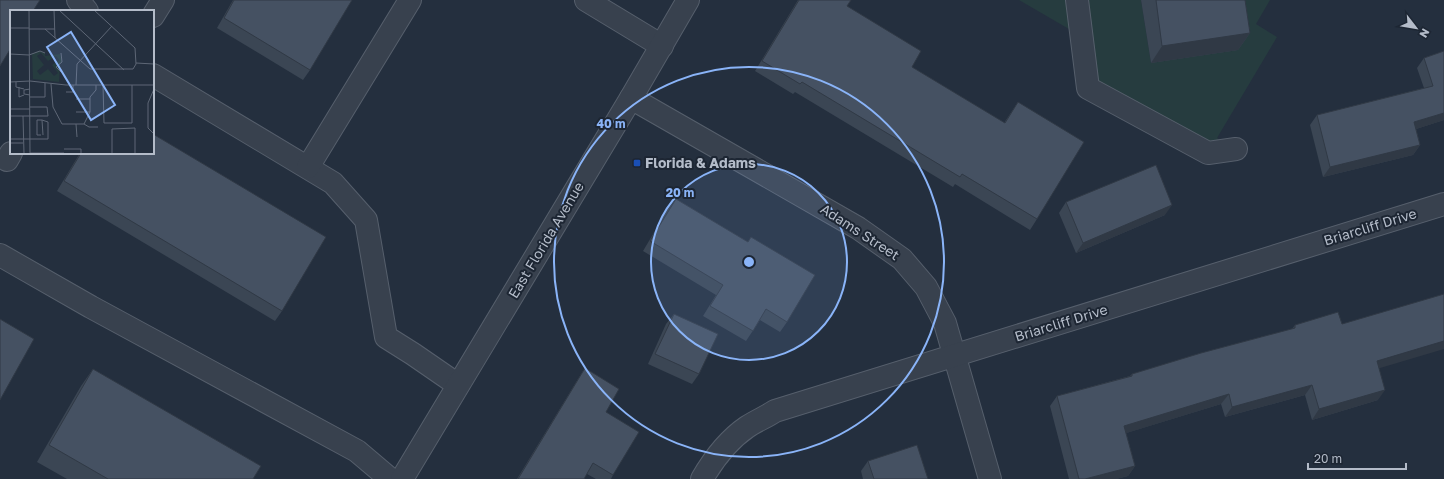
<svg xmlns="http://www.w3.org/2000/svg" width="1444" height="479" font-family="'Golos Text',sans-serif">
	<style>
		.green { fill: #263c3f }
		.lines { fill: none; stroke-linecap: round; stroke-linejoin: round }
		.minor-casing { stroke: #565f6c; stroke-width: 24 }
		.minor { stroke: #38414e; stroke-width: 22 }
		.wall { fill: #3b4654 }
		.shaded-wall { fill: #303945 }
		.building { fill: #455162; stroke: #303945 }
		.ring { fill: none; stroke: #8ab4f8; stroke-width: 2 }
		.transit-dot { fill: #1a4fb4; stroke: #1d2633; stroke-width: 1.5 }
		.labels { text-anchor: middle; stroke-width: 4; stroke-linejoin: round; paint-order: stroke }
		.poi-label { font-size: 14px; font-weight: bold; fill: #b4bcc9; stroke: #1d2633; text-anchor: start }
		.street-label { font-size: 14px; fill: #b4bcc9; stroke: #1d2633 }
		.inset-road { fill: none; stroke: #5e6776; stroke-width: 1 }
		.view { fill: #8ab4f8; fill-opacity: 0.15; stroke: #8ab4f8; stroke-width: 2 }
		.inset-edge { fill: none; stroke: #b4bcc9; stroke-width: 2 }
		.centre { fill: #8ab4f8; stroke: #1d2633; stroke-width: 2 }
		.ring-label { font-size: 12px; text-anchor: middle; font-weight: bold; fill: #8ab4f8; stroke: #1d2633; stroke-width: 4; stroke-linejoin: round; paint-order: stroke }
	</style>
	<rect width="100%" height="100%" fill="#242f3e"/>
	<!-- green -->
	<polygon class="green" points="1019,0 1141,0 1151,63 1231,0 1270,0 1256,24 1277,37 1217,138 1236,149 1208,153 1088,88 1081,36"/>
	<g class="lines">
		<!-- minor casing -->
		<g class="minor-casing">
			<g id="minor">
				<polyline points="78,0 87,11"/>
				<polyline points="586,0 662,46"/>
				<polyline points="1077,0 1088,88 1208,153 1236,149"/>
				<polyline points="153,16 163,0"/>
				<polyline points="153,75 333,183 366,220 386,337 413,354 458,385"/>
				<polyline points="631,98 858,228 902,259 926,287 945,323 990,479"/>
				<polyline points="7,160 11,153"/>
				<polyline points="308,167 410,0"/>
				<polyline points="0,255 91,307 357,451 390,479"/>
				<polyline points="402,479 631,98 688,0"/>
				<path d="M702,479c11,-19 26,-39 45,-52 9,-6 19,-10 28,-16l669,-207"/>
			</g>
		</g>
		<!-- minor -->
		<use href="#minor" class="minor"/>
	</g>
	<!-- wall -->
	<g class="wall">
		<polygon points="233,0 352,0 310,70 303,80 217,28"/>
		<polygon points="798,0 851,0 847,6 912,67 1004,123 1018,102 1037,219 1030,230 955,184 953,187 795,92 793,94 755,71"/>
		<polygon points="1141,0 1245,0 1250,33 1238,50 1151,63"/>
		<polygon points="1444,51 1444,120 1416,129 1420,145 1413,155 1323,177 1310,125 1317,115 1424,88 1417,68 1424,58"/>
		<polygon points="80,153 153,153 282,311 275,321 57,191"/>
		<polygon points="676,199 748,242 751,237 787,322 780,332 760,320 746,341 703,316 716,295 643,251 668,209"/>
		<polygon points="1066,202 1165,215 1076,253 1059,213"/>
		<polygon points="674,314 699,374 692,384 648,364 666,324"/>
		<polygon points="1342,324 1379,369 1378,400 1312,420 1305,395 1225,417 1221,404 1126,433 1135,466 1128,476 1116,479 1069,479 1050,406 1057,396 1130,376 1132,374 1292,329 1295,325"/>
		<polygon points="585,368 606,412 613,475 611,479 596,479 587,474 584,479 517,479 578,379"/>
		<polygon points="93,369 253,479 67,479 37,462 81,386"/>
		<polygon points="868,461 928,479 863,479 861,471"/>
	</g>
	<!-- shaded-wall -->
	<g class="shaded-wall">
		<polygon points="1250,33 1238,50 1151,63 1162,46"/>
		<polygon points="1444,113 1444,120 1407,132 1414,122"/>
		<polygon points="1420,145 1413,155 1323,177 1330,167"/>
		<polygon points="1172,205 1165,215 1076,253 1083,243"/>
		<polygon points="1444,341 1444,349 1370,371 1377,361"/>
		<polygon points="1312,385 1305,395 1225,417 1232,407"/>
		<polygon points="1385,390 1378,400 1312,420 1319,409"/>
		<polygon points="1229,394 1221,404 1117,436 1124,426"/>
		<polygon points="1135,466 1128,476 1116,479 1085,479"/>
	</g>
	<!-- building -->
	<g class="building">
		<polygon points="0,0 40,0 33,11 11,11 11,48 0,66"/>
		<polygon points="234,0 352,0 310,70 224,18"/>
		<polygon points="799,0 851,0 847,6 921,51 912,67 1005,123 1018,102 1084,142 1037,219 962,174 960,177 802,82 800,84 762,61"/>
		<polygon points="1156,0 1245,0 1250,33 1162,46"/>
		<polygon points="1444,51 1444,113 1414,122 1420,145 1330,167 1317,115 1433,86 1424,58"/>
		<polygon points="153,134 326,237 282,311 64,181 81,153 153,153"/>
		<polygon points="1156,165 1172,205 1083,243 1066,202"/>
		<polygon points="676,199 748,242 751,237 815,275 787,322 766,309 753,331 710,306 723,285 650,241"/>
		<polygon points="1444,294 1444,341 1377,361 1385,390 1319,409 1312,385 1232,407 1229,394 1124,426 1135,466 1085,479 1079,479 1057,396 1132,376 1132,374 1201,353 1295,328 1295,325 1338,312 1342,324"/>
		<polygon points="674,314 718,334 699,374 655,354"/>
		<polygon points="0,319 34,339 0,400"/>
		<polygon points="585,368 619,389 606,412 639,432 613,475 593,463 584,479 518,479"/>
		<polygon points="93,369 261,466 253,479 108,479 49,445"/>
		<polygon points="917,445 928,479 874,479 868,461"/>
	</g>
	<!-- distance rings -->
	<circle cx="749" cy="262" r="98" fill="#8ab4f8" fill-opacity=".12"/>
	<g class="ring">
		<circle cx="749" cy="262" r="98"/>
		<circle cx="749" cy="262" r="195"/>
	</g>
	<!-- markers -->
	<rect class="transit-dot" x="633" y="159" width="8" height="8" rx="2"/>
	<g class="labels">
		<!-- poi labels -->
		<g class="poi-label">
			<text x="645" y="168">Florida &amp; Adams</text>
		</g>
		<!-- street labels -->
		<g class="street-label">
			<text transform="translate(1370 227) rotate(-17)" y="5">Briarcliff Drive</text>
			<text transform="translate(860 232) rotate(33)" y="5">Adams Street</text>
			<text transform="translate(546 240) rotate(-59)" y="5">East Florida Avenue</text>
			<text transform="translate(1061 323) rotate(-17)" y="5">Briarcliff Drive</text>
		</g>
	</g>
	<!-- overview -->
	<g transform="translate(10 10)">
		<rect width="144" height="144" fill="#242f3e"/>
		<path d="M28,41l7,2v3l15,-2 2,8 -2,2 -1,18 -26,-3 -1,-25zM31,43l7,8 8,-5 3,4 -7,5 6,8 -4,3 -6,-7 -8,6 -3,-4 7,-6 -7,-9z" fill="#263c3f" fill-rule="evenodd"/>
		<path class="inset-road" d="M19,0l1,144M44,0l1,28M49,0l65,60M0,18h19M19,19h26M35,19l45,40h43l3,-5 -1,-16 -41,-38M51,43l1,9 -6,5 5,5M0,44l19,1 11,-4 5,2M126,53l18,1M20,71l36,4h88M0,72l20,-1M6,72v5l8,2M41,74l2,23 9,17h22l5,3h9M66,75l1,-21 35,-38M93,75l1,38h28v-38M9,77v10l5,-2M20,79l-6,1v4l6,1M144,79l-6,14v25l6,6M56,82h7v-7M20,87h15v-14M66,89h14M0,99h20M66,102h14M0,106h13M66,114l1,13M74,114l6,-12v-15l6,-7v-5M31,125h-4v-15h5l1,15M0,129h38v-17l-6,-2M0,133h13M54,139h17v5M20,143h34M14,144l-1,-38h25l-1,-9h-17M102,144v-25l23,-1v26"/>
		<path class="view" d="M61,22l44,73 -24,15 -44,-73z"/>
		<rect width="144" height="144" class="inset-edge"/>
	</g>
	<circle cx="749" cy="262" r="6" class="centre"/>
	<g class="ring-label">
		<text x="611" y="128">40 m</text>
		<text x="680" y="197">20 m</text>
	</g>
	<!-- north arrow -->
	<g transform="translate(1416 28) rotate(121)" stroke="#1d2633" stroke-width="3" paint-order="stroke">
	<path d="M0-3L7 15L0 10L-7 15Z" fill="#b4bcc9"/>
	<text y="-6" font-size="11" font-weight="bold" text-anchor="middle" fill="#b4bcc9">N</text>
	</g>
	<!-- scale -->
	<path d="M1308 463v6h98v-6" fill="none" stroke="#b4bcc9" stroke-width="2"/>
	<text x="1314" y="463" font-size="12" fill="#b4bcc9" stroke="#1d2633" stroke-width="3" paint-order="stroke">20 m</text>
</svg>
